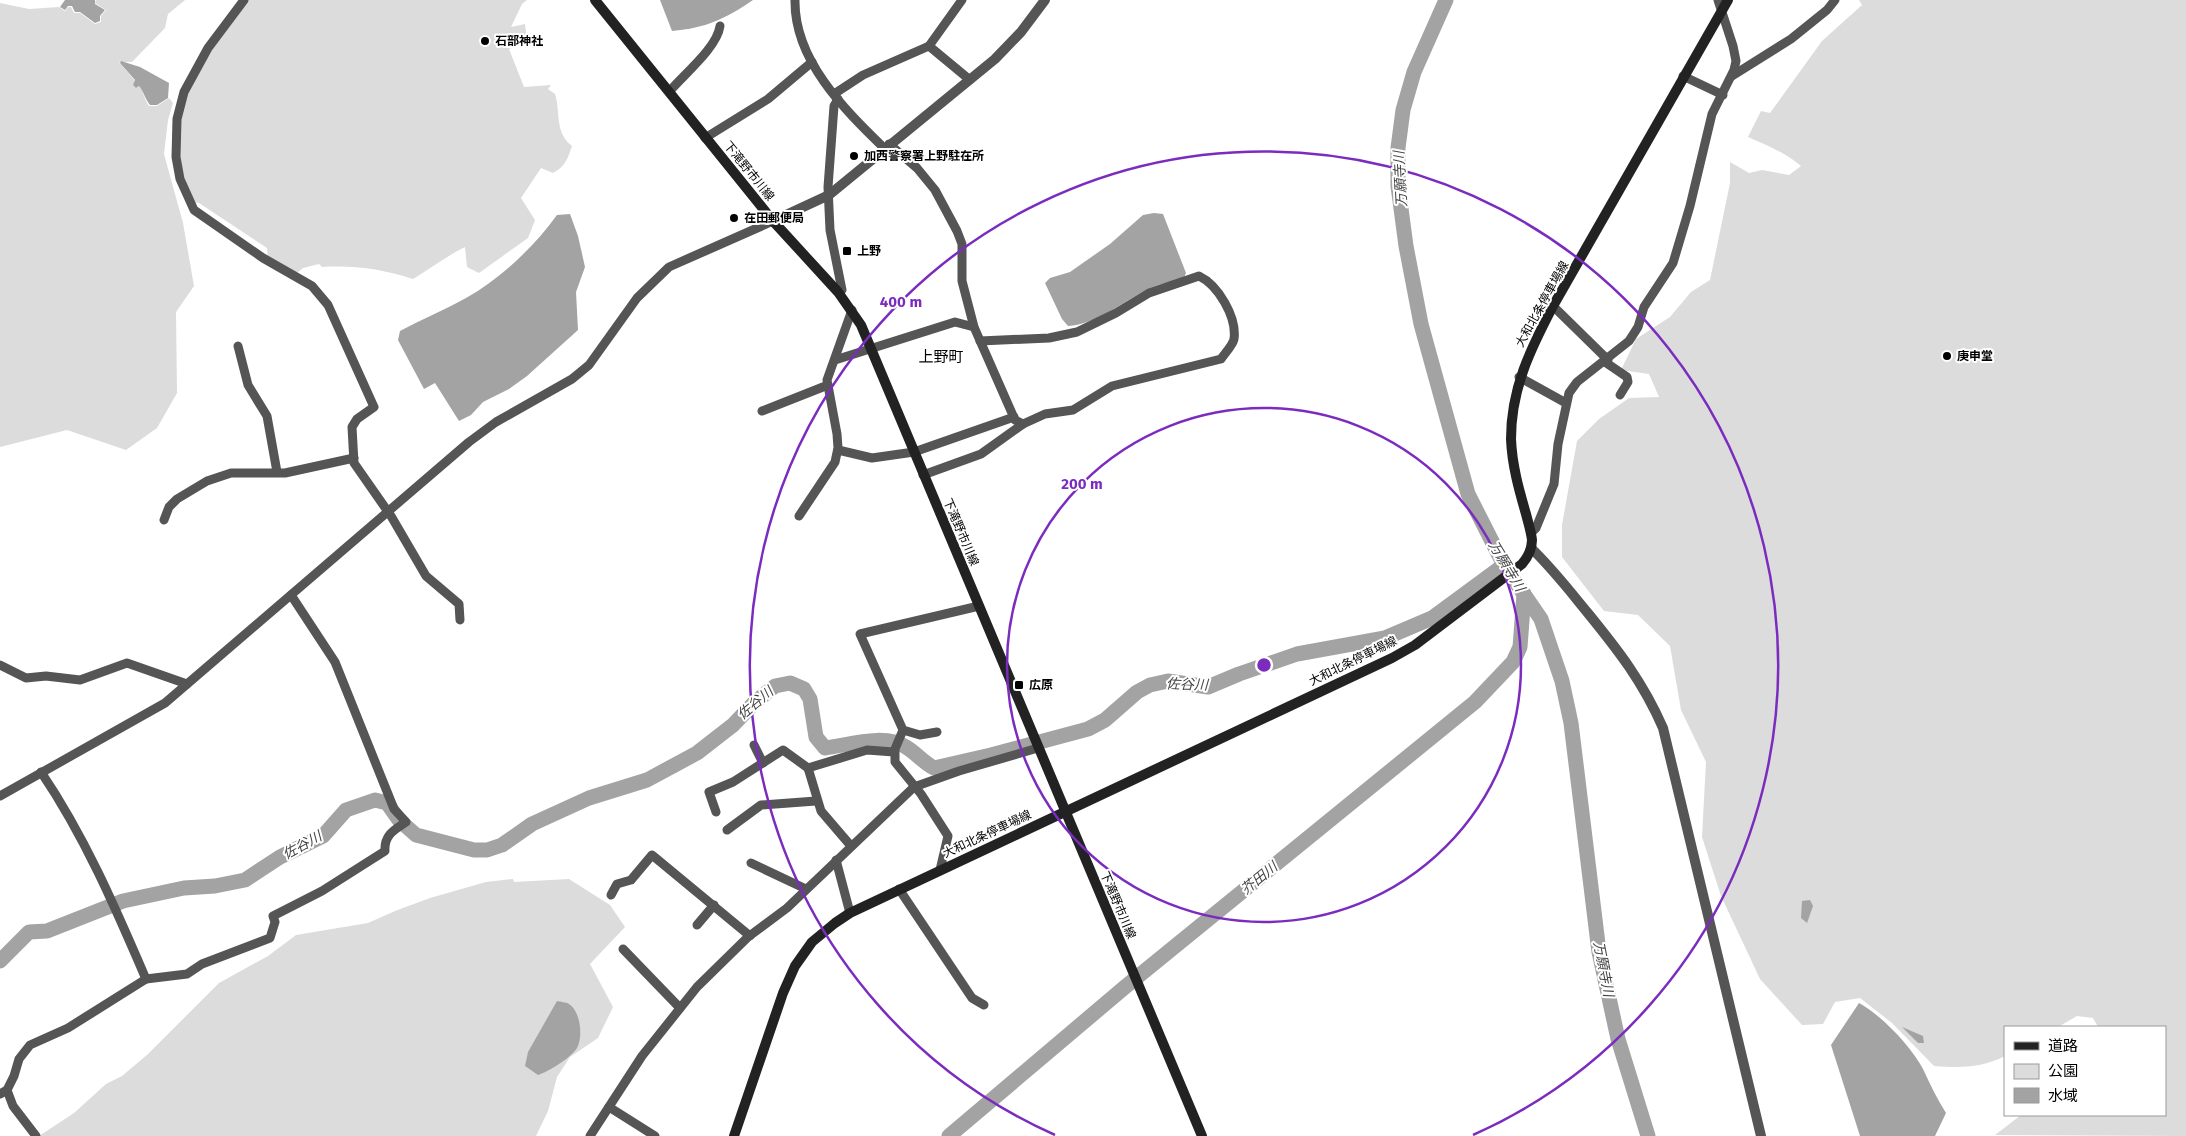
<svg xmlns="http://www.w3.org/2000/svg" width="2186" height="1136" font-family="'Fira Sans','Noto Sans JP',sans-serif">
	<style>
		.green { fill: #dcdcdc }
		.water { fill: #a3a3a3 }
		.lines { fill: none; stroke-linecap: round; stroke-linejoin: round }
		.river { stroke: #a3a3a3; stroke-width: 15 }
		.minor { stroke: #555; stroke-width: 9 }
		.tertiary { stroke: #555; stroke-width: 10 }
		.secondary { stroke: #222; stroke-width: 10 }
		.ring { fill: none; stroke: #7b2cbf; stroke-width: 2.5 }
		.poi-dot { fill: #000; stroke: #fff; stroke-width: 2 }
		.labels { text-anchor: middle; stroke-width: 4; stroke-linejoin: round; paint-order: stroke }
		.poi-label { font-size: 12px; font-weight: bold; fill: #000; stroke: #fff; text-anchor: start }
		.street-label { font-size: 12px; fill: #000; stroke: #fff }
		.water-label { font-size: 14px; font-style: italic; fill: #444; stroke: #fff }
		.quarter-label { font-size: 15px; fill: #000; stroke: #fff }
		.centre { fill: #7b2cbf; stroke: #fff; stroke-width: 2.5 }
		.ring-label { font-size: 15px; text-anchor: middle; font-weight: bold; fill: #7b2cbf; stroke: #fff; stroke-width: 4; stroke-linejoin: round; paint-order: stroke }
	</style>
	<rect width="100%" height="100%" fill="#fff"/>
	<!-- green -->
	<g class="green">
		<path d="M96,0h89l-17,14 -3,14 -33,34h-13l16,19 -2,4 3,3 3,-2c5,6 5,13 10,20h8l12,-8 4,5 -5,17 -4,34 19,69 11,63 -18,26 1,81 -20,35 -31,22 -59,-20 -67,17v-444l29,6 30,-2 6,4 3,-4h3l3,6h6l15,11 6,-2v-6l5,-6 -11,-7z"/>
		<path d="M247,0h280l-5,4 -11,23 14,-3 2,18 -18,7 15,38 27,-2 -3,4 7,5c6,18 -1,38 17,52 -4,12 -7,21 -19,27l-12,-5 -20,30 14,22 -7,18 -49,35 -12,-6 -2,-20c-18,9 -34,21 -52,32 -31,-10 -59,-14 -91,-12l-3,-3 -16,4 -6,5 -29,-14 -1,-11 -68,-45 -6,-1 -12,-29 -3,-21 2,-34 5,-22 22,-40z"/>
		<path d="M1859,0h327v1136l-191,-1 26,-20h144v-88h-67l-5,-9 -16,-2 -19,11h-53v29c-24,12 -45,12 -71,10l-42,-43 -32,-25 -25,4 -12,22 -21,1 -42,-46 -39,-83 -19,-59 4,-75 -25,-52 -11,-64 -32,-31 -34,-4 -42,-54v-32l15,-84 22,-22 30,-21 30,-1 -10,-23 -28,-4 15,-31 34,-22 21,-25 19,-12 20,-97v-21l19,11 13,-3 27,5 12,-9c-15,-13 -35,-21 -53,-29l13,-26 9,2 52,-72 40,-36z"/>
		<polygon points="513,879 514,882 569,879 610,905 625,927 590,964 613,1007 598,1038 570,1057 557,1077 548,1111 536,1136 39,1136 74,1113 106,1084 122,1076 148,1054 219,983 268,956 296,935 368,923 395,911 430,898 486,882"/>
	</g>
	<!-- water -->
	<g class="water">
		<polygon points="65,0 95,0 95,4 105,10 100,16 100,21 95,23 80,12 75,12 72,6 68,6 65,10 60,7"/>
		<path d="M660,0h93c-28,19 -47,28 -81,31z"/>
		<path d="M121,61l19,6 29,16 -1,15 -11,7h-7c-5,-6 -6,-13 -11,-19l-3,2 -3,-3 2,-5 -15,-17z"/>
		<path d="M1154,213l9,1 23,59 -2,5c-12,4 -27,6 -38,12 -25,13 -49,34 -78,36l-6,-7 -17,-36 5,-5 20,-6 40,-28 33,-29z"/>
		<path d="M570,214l8,22 7,31 -9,25 2,38 -51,46 -18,13 -26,13 -12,13 -12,6 -24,-38 -11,6 -26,-49 2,-9c22,-12 45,-21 66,-33 35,-20 67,-50 91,-83z"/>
		<polygon points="1810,900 1813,906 1807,923 1801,918 1802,901"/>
		<path d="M557,1001c3,1 9,1 12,3 12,8 14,33 8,44 -5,9 -29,24 -39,27l-13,-9 3,-14z"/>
		<path d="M1859,1003c22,12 52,43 64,66 7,15 14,30 23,44l-11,23h-75l-29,-91z"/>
		<polygon points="1902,1027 1923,1036 1924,1043 1918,1043"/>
	</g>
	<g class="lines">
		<!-- river -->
		<g class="river">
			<polyline points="1446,0 1414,72 1403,110 1398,148 1398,186 1406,246 1421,324 1468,494 1504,565 1541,619 1562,681 1571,723 1599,952 1618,1039 1648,1136"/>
			<path d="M0,961l29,-29 18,-1 76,-30 61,-13 31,-2 30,-6 35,-23 43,-21 23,-26 29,-10 12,3 12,17 17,15 58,15h13l15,-5 30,-21 57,-26 58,-18 50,-27 36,-28 22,-23 20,-16 15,-3 14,6 6,10 6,38 9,11c24,-3 60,-15 81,-1 10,6 17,15 28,21l57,-13 97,-26 17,-9 32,-28 13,-7 18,-4 40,6 31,-13 58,-20 88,-16 47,-20 72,-53"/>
			<polyline points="949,1136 1125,987 1475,702 1513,662 1520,647 1524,594"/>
		</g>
		<!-- minor -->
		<g class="minor">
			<polyline points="244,0 208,48 184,92 177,119 176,157 180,179 194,210 263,258 312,286 328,305 374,407 357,419 352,427 354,463 391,516 426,576 459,604 460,620"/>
			<path d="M795,0c-1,60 49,109 89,148"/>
			<polyline points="929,46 970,80"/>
			<polyline points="1683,76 1723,95"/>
			<polyline points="1732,76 1791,39 1827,10 1835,0"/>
			<path d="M669,92c14,-17 48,-44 51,-66"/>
			<polyline points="834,94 863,75 929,46 962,0"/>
			<polyline points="705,138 768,99 812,62"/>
			<polyline points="889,144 917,168 935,190 957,231 962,244 962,281 974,327 1015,420 1023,424"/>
			<polyline points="838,292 842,290 830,230 828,187 834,106 838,99"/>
			<polyline points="1553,306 1608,360"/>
			<polyline points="238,346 248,385 267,416 277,472"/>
			<polyline points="835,360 955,322 974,327"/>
			<polyline points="1605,362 1627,377 1628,382 1620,395"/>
			<polyline points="1519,377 1566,403"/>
			<polyline points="762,411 828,385"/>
			<polyline points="838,450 872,458 914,452 1014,417"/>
			<path d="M923,475l58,-21 42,-30 22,-10 28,-4 39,-24 109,-27c4,-6 12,-14 13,-20 3,-22 -16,-54 -35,-63l-50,17 -33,20 -39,19 -28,6 -69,3"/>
			<polyline points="799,516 835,462 838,448 837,434 827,380 852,310"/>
			<polyline points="164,520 169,507 177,499 207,481 231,473 285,473 354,458"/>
			<polyline points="1531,533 1536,528 1554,484 1558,444 1569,393 1577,382 1629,341 1638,327 1644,307 1673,263 1690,206 1712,114 1734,70 1736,61 1733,46 1718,0"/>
			<polyline points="0,665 26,678 46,676 80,680 127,663 187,684"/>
			<polyline points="903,730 895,749 895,762 921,794 948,836 940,870"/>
			<polyline points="937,732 920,735 903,730 860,634 979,606"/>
			<polyline points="754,745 763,763"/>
			<polyline points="808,768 821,811 851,846"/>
			<path d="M41,772c44,65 74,135 105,207"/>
			<polyline points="0,796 165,703 469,442 496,422 572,379 589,365 637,298 669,267 773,221"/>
			<polyline points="716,812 709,792 733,782 783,750 808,768 867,750 894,752"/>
			<polyline points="727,830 761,805 816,801"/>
			<polyline points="836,860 850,913"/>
			<polyline points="751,863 806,889"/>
			<polyline points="899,889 972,998 984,1005"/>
			<polyline points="611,895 617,884 631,880 652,855 750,936"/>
			<polyline points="697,925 714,905"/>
			<polyline points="623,949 680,1008"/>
			<polyline points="7,1090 13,1106 36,1136"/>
			<path d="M0,1094l7,-4 7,-14 5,-17 11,-14 38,-17 78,-49 41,-5 15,-10 68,-26 5,-16 -2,-6 49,-25 63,-40c-1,-16 9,-21 21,-29l-12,-13 -59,-147 -44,-67"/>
			<polyline points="609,1107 655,1136"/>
			<polyline points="590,1136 642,1056 697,987 748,937 787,908 914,787 959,771 1038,748"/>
		</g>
		<!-- tertiary -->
		<g class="tertiary">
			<polyline points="773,221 829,195 995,59 1021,32 1045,0"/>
			<path d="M1531,548c21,20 38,42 56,64 31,38 56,70 76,116l98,408"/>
		</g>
		<!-- secondary -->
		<g class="secondary">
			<polyline points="595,0 773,221 838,292 861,325 1202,1136"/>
			<path d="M734,1136l49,-143 12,-27 17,-24 23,-19 15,-10 542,-255 23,-13 107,-81c6,-7 10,-14 10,-24 -1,-9 -4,-18 -6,-26 -7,-24 -14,-49 -15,-75 0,-50 19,-89 42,-133l175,-306"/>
		</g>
	</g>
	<!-- distance rings -->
	<g class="ring">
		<circle cx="1264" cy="665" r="257"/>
		<path d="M1055 1135A514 514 0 1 1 1473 1135"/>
	</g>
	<!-- markers -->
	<g class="poi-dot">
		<circle cx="485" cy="41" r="5"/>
		<circle cx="854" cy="156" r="5"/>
		<circle cx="734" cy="218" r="5"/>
		<rect x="842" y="246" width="10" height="10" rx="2.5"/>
		<circle cx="1947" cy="356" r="5"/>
		<rect x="1014" y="680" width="10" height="10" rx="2.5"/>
	</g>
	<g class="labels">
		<!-- poi labels -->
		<g class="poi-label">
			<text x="495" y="45">石部神社</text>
			<text x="864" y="160">加西警察署上野駐在所</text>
			<text x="744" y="222">在田郵便局</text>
			<text x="857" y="255">上野</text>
			<text x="1957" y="360">庚申堂</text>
			<text x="1029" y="689">広原</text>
		</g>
		<!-- street labels -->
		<g class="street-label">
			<text transform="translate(749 171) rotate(51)" y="4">下滝野市川線</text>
			<text transform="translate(1542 304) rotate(-61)" y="4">大和北条停車場線</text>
			<text transform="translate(961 532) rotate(67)" y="4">下滝野市川線</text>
			<text transform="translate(1353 661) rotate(-26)" y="4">大和北条停車場線</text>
			<text transform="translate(987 834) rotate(-25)" y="4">大和北条停車場線</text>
			<text transform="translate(1118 905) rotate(67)" y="4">下滝野市川線</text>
		</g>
		<!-- water labels -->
		<g class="water-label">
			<text transform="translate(1400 179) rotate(-93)" y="5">万願寺川</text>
			<text transform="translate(1507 566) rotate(59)" y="5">万願寺川</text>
			<text transform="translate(1187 684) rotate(2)" y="5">佐谷川</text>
			<text transform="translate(755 703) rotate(-40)" y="5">佐谷川</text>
			<text transform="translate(302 845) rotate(-29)" y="5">佐谷川</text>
			<text transform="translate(1259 878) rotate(-39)" y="5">芥田川</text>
			<text transform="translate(1604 969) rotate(79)" y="5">万願寺川</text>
		</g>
		<!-- quarter labels -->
		<g class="quarter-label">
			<text x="941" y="362">上野町</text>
		</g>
	</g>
	<circle cx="1264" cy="665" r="8" class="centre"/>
	<g class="ring-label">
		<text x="901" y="307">400 m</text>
		<text x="1082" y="489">200 m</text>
	</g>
	<!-- legend -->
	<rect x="2004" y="1026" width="162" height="90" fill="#ffffff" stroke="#999999"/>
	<rect x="2014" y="1042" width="25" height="8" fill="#222222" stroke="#999999"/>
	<text x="2048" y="1051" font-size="15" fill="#000000">道路</text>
	<rect x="2014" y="1064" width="25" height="15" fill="#dcdcdc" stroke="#999999"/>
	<text x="2048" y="1076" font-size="15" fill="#000000">公園</text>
	<rect x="2014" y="1088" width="25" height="15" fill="#a3a3a3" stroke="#999999"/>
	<text x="2048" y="1101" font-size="15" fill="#000000">水域</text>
</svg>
